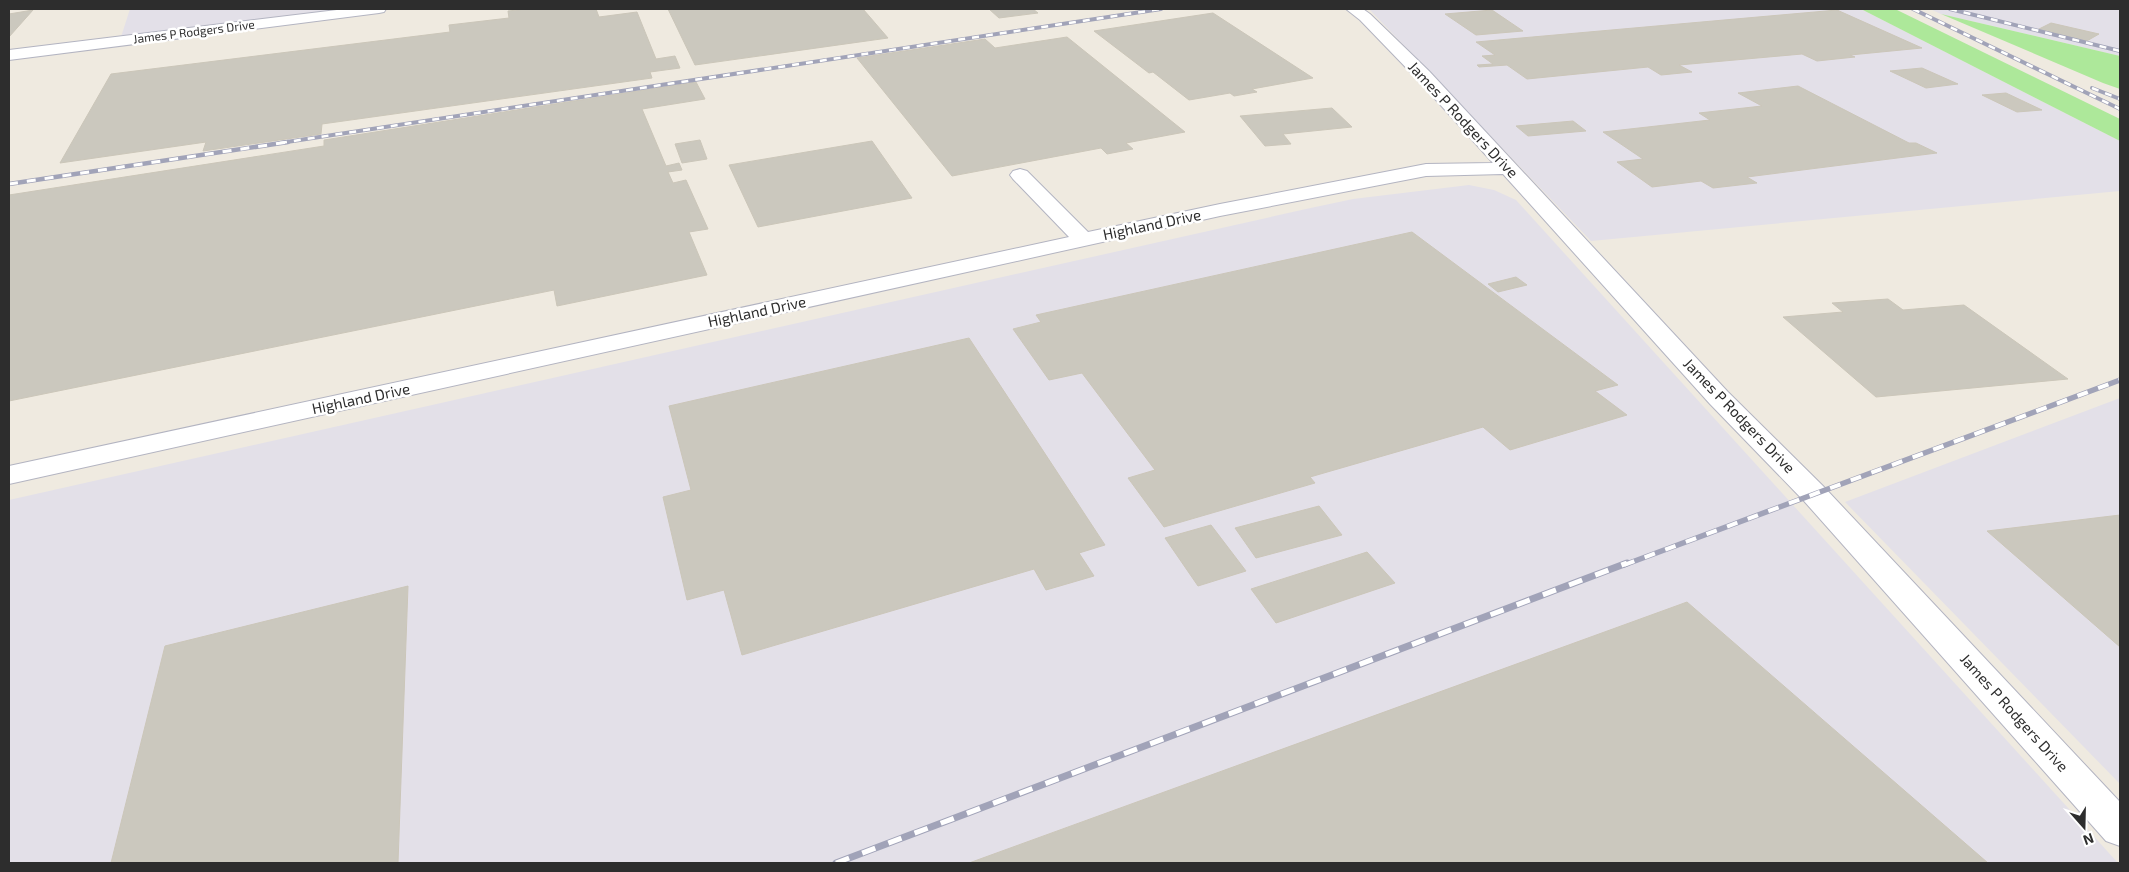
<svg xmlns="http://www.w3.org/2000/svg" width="2129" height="872" font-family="'Exo 2',sans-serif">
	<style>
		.industrial { fill: #e3e0e8 }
		.green { fill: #ade89a }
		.building { fill: #cbc8be; stroke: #cbc6b9 }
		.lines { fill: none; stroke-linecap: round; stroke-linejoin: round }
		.minor-casing { stroke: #b3b4c1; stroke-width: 2 }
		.minor { fill: #fff; fill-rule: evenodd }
		.rail-far3-casing { stroke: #a1a3b8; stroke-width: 4 }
		.rail-far2-casing { stroke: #a1a3b8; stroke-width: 4.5 }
		.rail-far1-casing { stroke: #a1a3b8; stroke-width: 5.5 }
		.rail-casing { stroke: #a1a3b8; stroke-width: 7 }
		.rail-far3 { stroke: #fff; stroke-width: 2.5; stroke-dasharray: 7; stroke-linecap: butt }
		.rail-far2 { stroke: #fff; stroke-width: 3; stroke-dasharray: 9; stroke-linecap: butt }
		.rail-far1 { stroke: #fff; stroke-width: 4; stroke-dasharray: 11; stroke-linecap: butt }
		.rail { stroke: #fff; stroke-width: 5; stroke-dasharray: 14; stroke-linecap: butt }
		.labels { text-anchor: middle; stroke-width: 5; stroke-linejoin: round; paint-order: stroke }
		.far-street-label { font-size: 12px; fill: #2d2d2d; stroke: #fff }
		.street-label { font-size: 15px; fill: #2d2d2d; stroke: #fff }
	</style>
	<rect width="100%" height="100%" fill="#efeae0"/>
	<!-- industrial -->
	<g class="industrial">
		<polygon points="130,9 355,9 121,37"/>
		<polygon points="1369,9 1861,9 2120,141 2120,191 1591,241"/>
		<polygon points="1930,9 2120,9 2120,56 1941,14"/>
		<polygon points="1469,185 1494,190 1516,200 2118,863 9,863 9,500 1306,209 1353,199"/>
		<polygon points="2120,398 2120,784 1845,502"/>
	</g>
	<!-- green -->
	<g class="green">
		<polygon points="1861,9 1895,9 2120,119 2120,141"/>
		<polygon points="1941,14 2120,56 2120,89 2103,83"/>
	</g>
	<!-- building -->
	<g class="building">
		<polygon points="526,9 596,9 599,17 637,12 656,59 675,56 680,68 650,72 652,78 322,124 321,134 203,151 206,142 60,163 111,74 450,32 449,25 509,18 508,11"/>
		<polygon points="668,9 863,9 888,38 695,65"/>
		<polygon points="989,9 1033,9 1038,13 999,18"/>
		<polygon points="33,10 9,37 9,14"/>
		<polygon points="1492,10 1523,31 1476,35 1445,14"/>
		<polygon points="1837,10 1922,48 1850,55 1855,57 1817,61 1802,54 1679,65 1692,72 1661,75 1648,67 1527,79 1507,65 1479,67 1477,65 1493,64 1482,56 1495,55 1476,42"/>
		<polygon points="1213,13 1313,78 1252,89 1257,92 1234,96 1230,93 1189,100 1153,72 1149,73 1094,31"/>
		<polygon points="2051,23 2099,34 2085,42 2037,30"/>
		<polygon points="1067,37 1185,132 1126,143 1133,149 1107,154 1101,148 952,176 857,58 985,39 995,48"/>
		<polygon points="1922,68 1958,84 1926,88 1890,71"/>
		<polygon points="696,82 705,99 642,109 666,166 679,163 682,170 668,172 673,183 686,180 708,229 689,232 707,275 557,306 554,290 9,401 9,195 324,146 324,140"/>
		<polygon points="1798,86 1909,143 1916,143 1937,153 1747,177 1757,183 1713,188 1701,181 1652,187 1617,162 1643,159 1603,132 1710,120 1699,113 1762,106 1738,93"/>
		<polygon points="2006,93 2042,110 2017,112 1982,95"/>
		<polygon points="1332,108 1352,127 1283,134 1291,144 1265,146 1240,116"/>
		<polygon points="1573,121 1586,131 1528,136 1516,126"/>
		<polygon points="700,140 707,159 682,163 675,144"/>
		<polygon points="872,141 912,198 758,227 729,165"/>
		<polygon points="1412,232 1618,385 1595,391 1627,415 1510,450 1483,427 1310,477 1315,483 1164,527 1128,478 1155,470 1082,373 1049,380 1013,329 1041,322 1036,315"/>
		<polygon points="1516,277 1527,285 1498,292 1488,284"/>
		<polygon points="1888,299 1903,310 1964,305 2068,379 1876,397 1783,317 1843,312 1832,303"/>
		<polygon points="969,338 1105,545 1079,553 1094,576 1046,590 1034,569 742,655 724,590 687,600 663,497 691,490 669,406"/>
		<polygon points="1319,506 1342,535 1256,558 1235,528"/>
		<polygon points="2120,515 2120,647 1987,531"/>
		<polygon points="1211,525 1246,571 1198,586 1165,538"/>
		<polygon points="1367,552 1395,583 1276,623 1251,589"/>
		<polygon points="408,586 398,863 111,863 165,646"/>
		<polygon points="1687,602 1988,863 969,863"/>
	</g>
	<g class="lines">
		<!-- minor casing -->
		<g class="minor-casing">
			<g id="minor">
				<polygon points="345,9 386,9 384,12 379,13 9,60 9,50"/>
				<polygon points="1346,9 1363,9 1370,14 1429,71 1728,392 1824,487 2120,802 2120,846 2106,841 1804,501 1710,404 1503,174 1426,176 1220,216 9,484 9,466 1069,237 1013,179 1010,175 1013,171 1020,169 1027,171 1088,232 1220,204 1426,164 1493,163 1417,79 1360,20"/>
			</g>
		</g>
		<!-- minor -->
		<use href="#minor" class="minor"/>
		<!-- rail-far3 casing -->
		<g class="rail-far3-casing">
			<g id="rail-far3">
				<polyline points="1913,9 2120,109"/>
				<polyline points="1950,9 2120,51"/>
				<polyline points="2092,88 2120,99"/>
				<polyline points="280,143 1161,9"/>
			</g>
		</g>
		<!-- rail-far2 casing -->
		<g class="rail-far2-casing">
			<polyline id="rail-far2" points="9,184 288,142"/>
		</g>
		<!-- rail-far1 casing -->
		<g class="rail-far1-casing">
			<polyline id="rail-far1" points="1624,565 2120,380"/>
		</g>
		<!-- rail casing -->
		<g class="rail-casing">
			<polyline id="rail" points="836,863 1627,563"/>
		</g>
		<!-- rail-far3 -->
		<use href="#rail-far3" class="rail-far3"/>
		<!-- rail-far2 -->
		<use href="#rail-far2" class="rail-far2"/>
		<!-- rail-far1 -->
		<use href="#rail-far1" class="rail-far1"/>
		<!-- rail -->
		<use href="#rail" class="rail"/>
	</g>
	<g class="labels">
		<!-- far-street labels -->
		<g class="far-street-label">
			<text transform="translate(194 32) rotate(-7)" y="4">James P Rodgers Drive</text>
		</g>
		<!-- street labels -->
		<g class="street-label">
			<text transform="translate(1463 120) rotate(47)" y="5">James P Rodgers Drive</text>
			<text transform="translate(1152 225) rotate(-12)" y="5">Highland Drive</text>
			<text transform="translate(757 312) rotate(-12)" y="5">Highland Drive</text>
			<text transform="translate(361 399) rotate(-12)" y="5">Highland Drive</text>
			<text transform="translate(1739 416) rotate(46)" y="5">James P Rodgers Drive</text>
			<text transform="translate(2014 713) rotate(48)" y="5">James P Rodgers Drive</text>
		</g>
	</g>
	<!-- border -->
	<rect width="2129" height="872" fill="none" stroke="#2d2d2d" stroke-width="20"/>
	<!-- north arrow -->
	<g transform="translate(2084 827) rotate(160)" stroke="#ffffff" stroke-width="4" paint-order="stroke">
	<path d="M0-4L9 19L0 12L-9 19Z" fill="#2d2d2d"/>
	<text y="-8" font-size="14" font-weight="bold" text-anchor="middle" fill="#2d2d2d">N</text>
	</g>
</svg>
